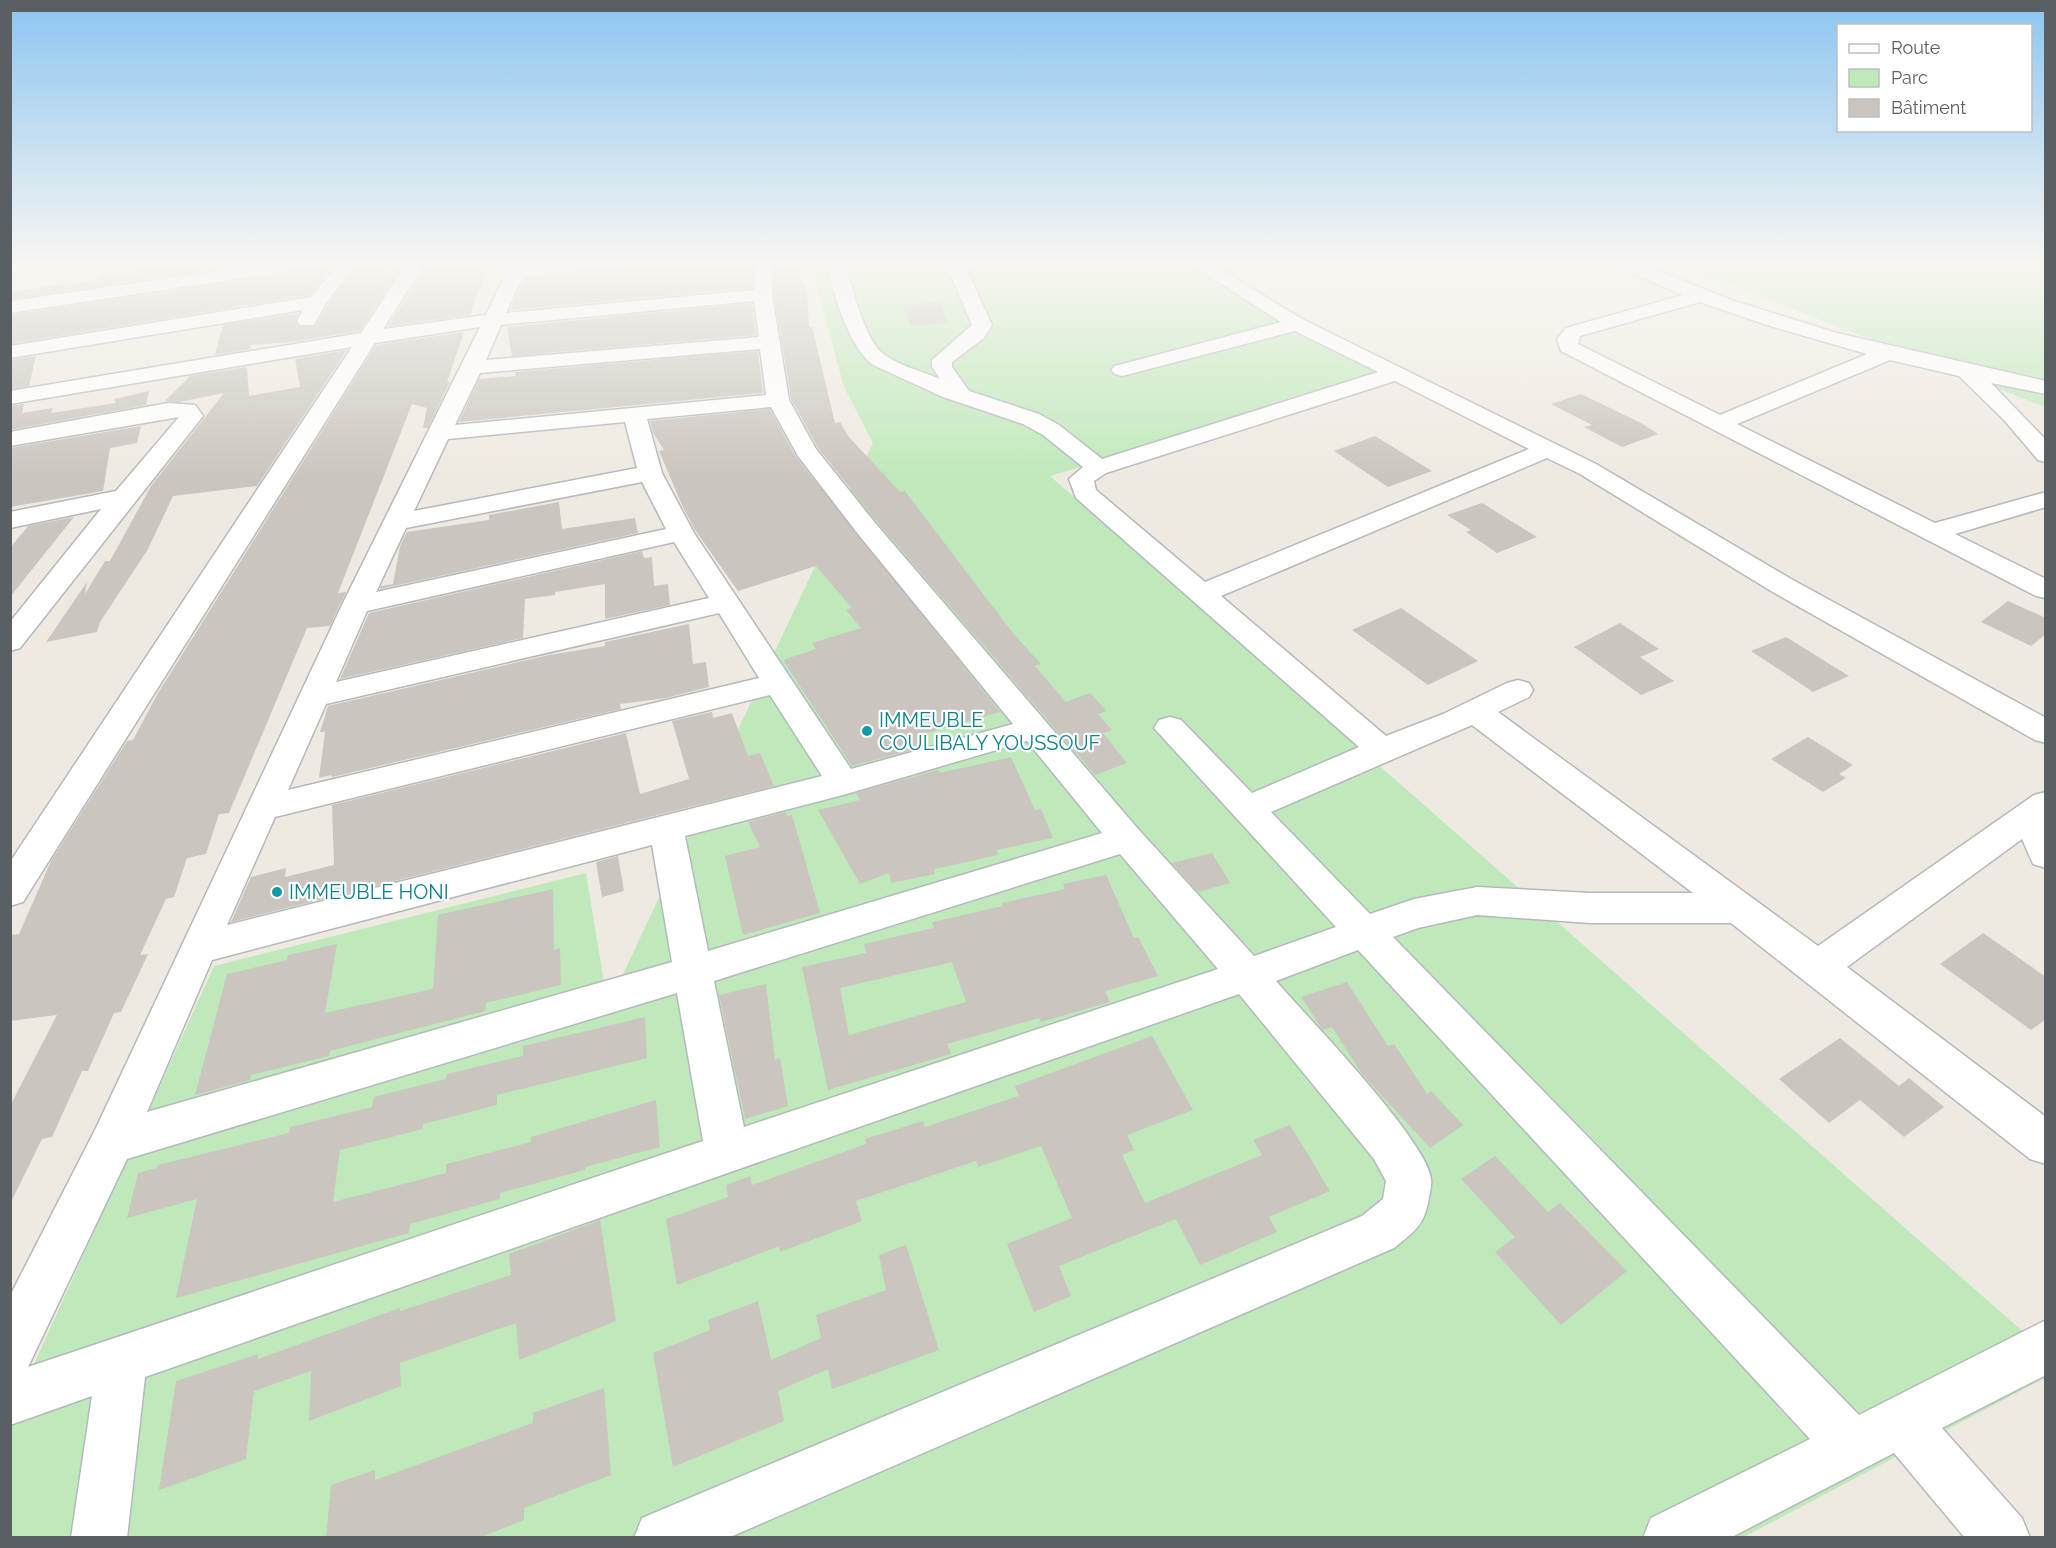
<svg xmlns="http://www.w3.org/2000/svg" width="2056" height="1548" font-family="Raleway,sans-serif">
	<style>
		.green { fill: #bfe9ba }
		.building { fill: #cac5be; fill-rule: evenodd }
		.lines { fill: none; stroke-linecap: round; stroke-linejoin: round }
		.street-casing { stroke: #b4b9bd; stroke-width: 3 }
		.street { fill: #fff; fill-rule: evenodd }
		.culture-dot { fill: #0f9aa8; stroke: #fff; stroke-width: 2 }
		.labels { text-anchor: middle; stroke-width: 4.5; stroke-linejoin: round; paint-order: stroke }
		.culture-label { font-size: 20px; fill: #0d838f; stroke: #fff; text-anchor: start }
	</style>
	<rect width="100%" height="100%" fill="#efeae1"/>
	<!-- green -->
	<g class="green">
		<polygon points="816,262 1275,262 1219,275 1392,374 1050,476 2045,1351 2045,1378 1744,1537 11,1538 11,1415 214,966 586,873 608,1006 873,443 844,387 817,288"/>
		<polygon points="1672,262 2045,262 2045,407"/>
	</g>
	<!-- building -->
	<g class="building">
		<polygon points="223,262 269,262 10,299 10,292 101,279 103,274"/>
		<polygon points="327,262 337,262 310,295 10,344 10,315 316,269"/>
		<polygon points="360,262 370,262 371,266 387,266 381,272 400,270 360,331 291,342 250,345 251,349 215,355 223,325 299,313 295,320 298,326 316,326 328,304"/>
		<polygon points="631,262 632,268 697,262 741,262 743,269 753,268 752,288 510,310 525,278 620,269"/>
		<polygon points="488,264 470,315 388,326 425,268"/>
		<polygon points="798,265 800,278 807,289 809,327 812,327 835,423 840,422 849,437 900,492 905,491 1012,632 1041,664 1035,666 1066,702 1090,693 1107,711 1098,714 1112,730 1103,733 1127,763 1095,775 878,523 818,448 791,399 774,295 775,266"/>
		<polygon points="940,302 948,323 910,326 903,305"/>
		<polygon points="752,303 756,335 512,356 507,327"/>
		<polygon points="464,332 447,382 450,382 428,428 423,428 427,408 412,404 338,593 346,592 330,626 307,628 229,813 219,814 206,854 187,858 174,897 166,899 140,955 148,954 121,1012 114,1013 88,1071 82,1071 52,1137 42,1139 10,1204 10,1106 57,1015 10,1021 10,935 19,934 51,861 127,741 133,740 158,693 376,345"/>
		<polygon points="347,350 257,486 173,496 148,549 100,622 97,632 46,642 87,582 85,594 105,561 110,561 151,486 224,393 179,402 165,401 190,376 247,367 249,396 300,387 295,359"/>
		<polygon points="758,351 763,393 459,422 479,379 516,376 515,372"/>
		<polygon points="36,356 29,386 10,389 10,360"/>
		<polygon points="149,391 146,405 10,430 10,406 24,404 22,413 53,408 51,413 116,403 114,399"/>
		<polygon points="1581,394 1641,423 1658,434 1622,447 1584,427 1592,425 1551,404"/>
		<polygon points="770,409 796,457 1000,712 917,736 923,747 852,766 783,660 816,649 812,643 861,628 846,610 852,608 816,566 738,591 695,530 682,505 659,451 664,450 653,433 650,421"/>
		<polygon points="141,426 137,443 110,448 103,491 10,507 10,448"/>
		<polygon points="1375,436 1432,471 1388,487 1334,451"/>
		<polygon points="559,502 562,529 635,518 638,533 380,589 381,586 393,584 400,546 407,532 489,520 489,515"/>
		<polygon points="1482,503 1537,537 1497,553 1466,532 1471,530 1447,515"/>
		<polygon points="74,517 10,597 10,548 28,526"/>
		<polygon points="642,551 644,558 652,557 654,586 668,584 670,605 605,619 605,584 555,592 555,595 525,599 523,638 340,679 369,613"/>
		<polygon points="2008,601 2046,618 2046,634 2031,646 1981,622"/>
		<polygon points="1401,608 1478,661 1428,685 1352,630"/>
		<polygon points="1620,623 1659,649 1640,657 1674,681 1641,695 1574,647"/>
		<polygon points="689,624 693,664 706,662 709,687 666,698 620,704 621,709 332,777 331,775 319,778 325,732 320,732 328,706 549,655 605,646 605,642"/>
		<polygon points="1786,637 1849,676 1813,692 1751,651"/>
		<polygon points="712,712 713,718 732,713 748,756 760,753 774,786 231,922 251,877 286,868 285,877 334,865 332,805 626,733 640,794 689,779 672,721"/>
		<polygon points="1808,737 1853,765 1839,774 1846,778 1823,792 1771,759"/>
		<polygon points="1011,757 1035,810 1041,809 1053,838 996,850 998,855 934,869 935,874 891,883 889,873 860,884 818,810 860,800 856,793 938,770 940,773"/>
		<polygon points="786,812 787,816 792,815 820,913 743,935 725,856 760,847 748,822"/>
		<polygon points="1212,853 1230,883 1198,892 1172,863"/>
		<polygon points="618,856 624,891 602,897 596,862"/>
		<path d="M1106,875l28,63 4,-1 20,39 -53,15 5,11 -69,20 -2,-4 -92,26 4,10 -123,36 -26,-123 64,-14 -2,-9 70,-16 -2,-6 71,-16 -1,-3 63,-14 -2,-5zM952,962l14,40 -117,33 -9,-47z"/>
		<polygon points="553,889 554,950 560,948 561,985 486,1003 485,1011 330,1051 329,1056 251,1075 250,1080 195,1095 227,974 287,960 288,955 337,944 325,1013 433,989 438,915"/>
		<polygon points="1983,933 2046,977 2046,1019 2031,1030 1940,964"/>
		<polygon points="1347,982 1388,1046 1394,1044 1427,1094 1431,1091 1463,1125 1430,1148 1362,1074 1332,1027 1323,1030 1301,997"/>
		<polygon points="766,984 775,1060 780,1058 788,1106 745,1119 719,995"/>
		<polygon points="645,1017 647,1058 497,1095 497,1105 423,1124 423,1129 340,1150 333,1202 446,1173 446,1164 531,1142 531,1137 656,1100 660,1147 585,1167 585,1170 500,1193 500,1199 410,1224 409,1233 176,1298 197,1199 127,1218 138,1173 157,1168 158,1165 289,1133 290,1127 372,1107 374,1097 446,1079 447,1074 523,1056 523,1046"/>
		<polygon points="1152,1036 1193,1110 1127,1135 1134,1150 1122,1155 1145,1203 1262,1155 1253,1140 1290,1125 1330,1191 1269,1217 1277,1232 1200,1265 1176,1219 1059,1266 1071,1296 1034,1312 1007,1244 1072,1218 1041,1146 978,1167 976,1161 856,1201 862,1221 780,1252 779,1246 677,1285 666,1219 728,1197 726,1185 750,1176 752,1185 866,1144 865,1139 923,1121 925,1127 1019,1096 1015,1086"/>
		<polygon points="1840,1038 1899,1086 1909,1078 1944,1107 1904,1137 1860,1100 1829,1123 1779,1079"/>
		<polygon points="1495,1156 1548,1212 1560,1203 1627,1271 1561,1325 1495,1252 1515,1237 1461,1179"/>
		<polygon points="600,1220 616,1321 519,1360 516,1323 400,1363 401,1386 309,1421 311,1371 254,1391 246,1459 159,1490 176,1381 258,1354 258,1359 400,1308 400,1311 511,1275 509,1254"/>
		<polygon points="906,1245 939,1350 832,1389 828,1369 778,1391 784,1421 673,1467 653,1353 710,1330 708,1320 758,1301 771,1360 821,1338 816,1315 886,1290 879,1255"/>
		<polygon points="604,1388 611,1475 524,1508 524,1520 479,1538 326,1538 331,1485 375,1470 375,1480 533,1423 533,1413"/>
	</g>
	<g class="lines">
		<!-- street casing -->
		<g class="street-casing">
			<g id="street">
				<polygon points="282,262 325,262 316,267 10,313 10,301"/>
				<polygon points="340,262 358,262 326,303 314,325 300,325 297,321 303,310 10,358 10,346 311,297"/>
				<path d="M408,262h18l-43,67 103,-14 25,-53h18l-1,2 101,-2 -9,5 -97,9 -17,37 248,-23 1,-28h18l-1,33 17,105 27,49 60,75 263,306 115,126 82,-29 -182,-199 5,-8 11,-3 11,3 71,73 107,-46 -283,-249 -7,-19 14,-12 -40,-32 -20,-11 -80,-27 -70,-32c-26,-20 -39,-72 -47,-103h18c8,23 20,75 37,90 15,13 40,19 59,27l-8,-12v-7l40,-35 -27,-63h18l29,63 -8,13 -32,24v5l17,24 70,23 20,11 43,34 276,-87 -83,-41 -173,45 -7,-2 -4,-4 4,-4 166,-44 -94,-60h21l96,58 292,144 195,115 255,139v25l-11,-3 -264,-149 -191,-117 -33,-16 -326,138 165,140 57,-22 64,-31 11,-3 11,3 4,7 -4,7 -31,15 320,234 216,-151 12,-3v76l-13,-4 -11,-25 -175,128 199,150v47l-16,-5 -299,-236h-141l-113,-8 -59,13 -25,9 466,478 187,-95v55l-104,53 80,90 8,20h-65l-71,-85 -164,85h-87l8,-20 159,-79 -452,-489 -82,31c31,36 151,159 155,198 1,6 -1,13 -2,18 -4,28 -14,34 -35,51l-666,290h-94l8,-20 720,-302 21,-17 3,-18 -12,-22 -135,-165 -1094,383 -18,161h-56l21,-142 -82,29v-129l86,-168 246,-523 138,-278 -105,16 -352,559 -13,4v-44l342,-515 -342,57v-13l351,-58zM754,301l5,36 -273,23 15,-35zM760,349l6,46 -311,30 25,-52zM1395,381l134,68 -324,133 -109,-92 -2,-9 12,-8zM771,407l27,49 60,78 155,190 -162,45 -157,-236 -32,-60 -15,-54zM625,422l12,46 -223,43 34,-72zM642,482l24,47 -290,63 30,-64zM674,542l35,56 -373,84 31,-71zM719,613l40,65 -471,112 38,-86zM770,695l52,81 -595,149 48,-108zM1472,725l221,168h-103l-113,-6 -63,12 -44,15 -99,-102zM1027,741l75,92 -394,118 -23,-115 158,-41zM652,845l20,117 -525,150 65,-152zM1120,854l98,115 -474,158 -30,-146zM677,993l26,148 -684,229 9,-3 99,-208z"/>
				<path d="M1613,262h23l95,38 106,33 209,48v13l-55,-11 55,57v22l-8,-2 -34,-40 -45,-44 -69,-16 -153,64 198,99 111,-31v15l-91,27 91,45v19l-10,-2 -475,-245 -4,-12 9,-11 117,-33 -67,-29zM1700,302l70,24 97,28 -147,61 -142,-71 2,-8z"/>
				<polygon points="168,403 195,405 203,416 20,648 10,651 10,622 101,509 10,528 10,512 116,491 179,417 10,446 10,432"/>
			</g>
		</g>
		<!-- street -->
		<use href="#street" class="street"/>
	</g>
	<!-- sky -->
	<linearGradient id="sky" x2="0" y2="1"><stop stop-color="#8bc5f1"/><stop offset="0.55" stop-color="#f8f6f2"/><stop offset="1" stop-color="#f8f6f2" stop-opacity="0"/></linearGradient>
	<rect width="2056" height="478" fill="url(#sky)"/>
	<!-- markers -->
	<g class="culture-dot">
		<circle cx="867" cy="731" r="6"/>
		<circle cx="277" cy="892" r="6"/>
	</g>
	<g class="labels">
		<!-- culture labels -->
		<g class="culture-label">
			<text x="879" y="727">IMMEUBLE<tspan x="879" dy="23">COULIBALY YOUSSOUF</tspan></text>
			<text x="289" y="899">IMMEUBLE HONI</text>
		</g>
	</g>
	<!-- border -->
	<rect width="2056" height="1548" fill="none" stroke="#5a5f64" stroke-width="24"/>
	<!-- legend -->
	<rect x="1837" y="24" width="195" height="108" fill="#ffffff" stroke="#bdbfc1" stroke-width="1.5"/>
	<rect x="1849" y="44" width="30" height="9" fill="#ffffff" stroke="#bdbfc1" stroke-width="1.5"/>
	<text x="1891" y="54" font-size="18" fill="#5a5f64">Route</text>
	<rect x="1849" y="69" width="30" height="18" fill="#bfe9ba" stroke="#bdbfc1" stroke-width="1.5"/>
	<text x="1891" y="84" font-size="18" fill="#5a5f64">Parc</text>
	<rect x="1849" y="99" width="30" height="18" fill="#cac5be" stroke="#bdbfc1" stroke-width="1.5"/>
	<text x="1891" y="114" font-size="18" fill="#5a5f64">Bâtiment</text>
</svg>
